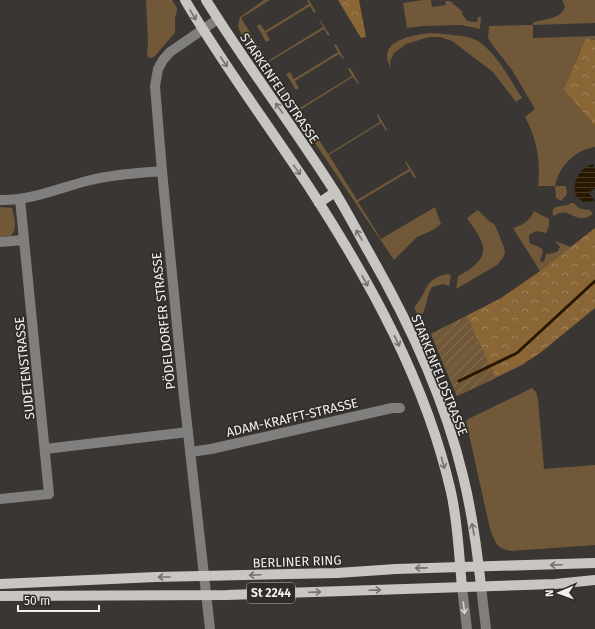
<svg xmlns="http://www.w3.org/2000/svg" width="595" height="629" font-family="'Fira Sans',sans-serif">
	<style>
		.grass { fill: #715839 }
		.forest { fill: url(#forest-crowns) }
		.garden { fill: url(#garden-furrows) }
		.water { fill: url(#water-rules) }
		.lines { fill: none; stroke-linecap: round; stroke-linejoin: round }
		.stream { stroke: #291700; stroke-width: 3 }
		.minor { stroke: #807f7d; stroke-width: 10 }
		.major { stroke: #c9c6c2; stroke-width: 10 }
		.oneway { stroke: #74716e }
		.oneway2 { stroke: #d6d4d2 }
		.labels { text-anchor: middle; stroke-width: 3.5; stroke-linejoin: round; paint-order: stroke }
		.shield { fill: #2f2c29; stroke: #b8b5b3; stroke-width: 1 }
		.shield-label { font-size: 12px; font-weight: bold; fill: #f2f0ee }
		.street-label { font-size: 13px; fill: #f2f0ee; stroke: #2f2c29 }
	</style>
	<defs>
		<pattern id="forest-crowns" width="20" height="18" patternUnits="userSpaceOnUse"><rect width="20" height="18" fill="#8a6536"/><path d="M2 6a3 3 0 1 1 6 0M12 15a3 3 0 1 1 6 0" fill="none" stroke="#a1835d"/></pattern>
		<pattern id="garden-furrows" width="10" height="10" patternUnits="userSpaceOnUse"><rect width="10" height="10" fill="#715839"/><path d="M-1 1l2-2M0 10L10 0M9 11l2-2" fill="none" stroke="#867056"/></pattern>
		<pattern id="water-rules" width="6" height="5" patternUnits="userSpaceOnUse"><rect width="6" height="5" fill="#291700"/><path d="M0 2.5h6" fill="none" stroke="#483926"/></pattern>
	</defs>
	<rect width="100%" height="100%" fill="#393633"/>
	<!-- grass -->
	<g class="grass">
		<polygon points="146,0 172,0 177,8 177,11 175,18 175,31 174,34 154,57 150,58 147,56 148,41"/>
		<polygon points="264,0 270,0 241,18 268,61 323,27 319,20 320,20 330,35 328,36 324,29 269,62 298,109 352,76 348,69 350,68 359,83 358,84 353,77 300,110 328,154 380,122 377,115 378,114 387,130 386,131 381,123 329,155 357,200 409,169 405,162 406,161 416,177 414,178 410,171 358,202 381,239 435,207 441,224 433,230 417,237 394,260 240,32 238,26 240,17"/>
		<polygon points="307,0 309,0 316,12 314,13 310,6 266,33 270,40 266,42 257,26 260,24 265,31 309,4"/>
		<polygon points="423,0 431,0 432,7 446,5 445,1 450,1 463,12 462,14 467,21 477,22 478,17 481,17 480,29 461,25 423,26 407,28 403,3"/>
		<path d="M562,0h33v23l-62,2v13l62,-2v4l-3,-1 -12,11 -10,25 -7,14 32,37v21c-20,3 -36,19 -40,39h11l1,8 -6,7 -5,-3 -1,-12h-17c3,-24 -1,-47 -13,-69l10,-8 -23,-39 -21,-27 -3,-5 1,-12 43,-1 2,-3c11,-3 27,-3 31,-15z"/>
		<path d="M431,33c12,1 35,2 45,7 19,10 35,41 46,58l-6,4 -23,-30 -41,-31 -12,-4h-11l-23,7 -12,9 -4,8 1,7c-16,-27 21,-33 40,-35z"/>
		<polygon points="336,44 344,59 343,59 339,54 295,81 299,88 296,90 286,74 290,72 294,79 338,52 334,45"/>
		<path d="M571,203h3c5,7 9,6 16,7l3,4c-18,13 -23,-10 -39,2 -3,-4 -1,-6 1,-9l13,-2z"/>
		<path d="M0,207l12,1c2,9 6,20 -1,28l-11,1z"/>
		<path d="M478,210l11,11 6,4 9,22 1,5 -2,6 -6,7 -41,24 2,-13c12,-6 30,-17 24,-33 -3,-9 -10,-17 -15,-25z"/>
		<path d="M534,211l15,8v7l-3,7 -10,-2 -7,4v6l1,2c5,4 16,3 12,12 0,2 -2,4 -2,6l4,1 2,-8 8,-1 4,-2 2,-4 -5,-6 16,6 -31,24 -27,-43c11,-3 17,-8 21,-17z"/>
		<path d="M447,274l4,1 -2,11 -6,-2 -11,3c-7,10 -4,23 -13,31l-5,-11c15,-15 8,-27 33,-33z"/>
		<path d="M532,388l4,4 2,7 6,70 51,-4v80l-84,6c-15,-2 -16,-10 -21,-22l-24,-108 2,-2z"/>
	</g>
	<!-- forest -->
	<g class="forest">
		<polygon points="338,0 359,0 366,37 361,38"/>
		<path d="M586,39l9,1v86l-32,-37c9,-16 14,-34 23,-50z"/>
		<polygon points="595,228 595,308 540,353 520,366 457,396 431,334 501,298 540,271"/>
	</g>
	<!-- garden -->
	<polygon class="garden" points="467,316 496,378 457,396 431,334"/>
	<!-- water -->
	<path class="water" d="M593,164l2,5v19l-6,5 6,8 -12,1 -7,-6c-5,-14 4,-28 17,-32z"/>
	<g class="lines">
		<!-- stream -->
		<polyline class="stream" points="459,381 517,353 595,281"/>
		<!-- minor -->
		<g class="minor">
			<path d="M0,200c31,1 61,-13 91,-20 23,-6 47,-7 71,-9"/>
			<polyline points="0,242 24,240"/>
			<polyline points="45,449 188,432"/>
			<polyline points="190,452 211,449 392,408 400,408"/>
			<polyline points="0,499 49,494 20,199"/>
			<polyline points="481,586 486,629"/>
			<polyline points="462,587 467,629"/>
			<polyline points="210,629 184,397 162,171 155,86 158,69 163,60 170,52 218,19"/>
		</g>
		<!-- major -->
		<g class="major">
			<path d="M185,0c38,65 83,124 124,187 61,94 117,195 142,305 7,31 8,64 11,95"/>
			<path d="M206,0c40,64 86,125 127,189 12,19 23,40 34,60 41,71 77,147 96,227 9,36 14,73 18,110"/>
			<polyline points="319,203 335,192"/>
			<polyline points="0,584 156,577 337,573 396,569 595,563"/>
			<polyline points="0,596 227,595 555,584 595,580"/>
		</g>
	</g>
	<!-- one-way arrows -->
	<defs><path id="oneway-shaft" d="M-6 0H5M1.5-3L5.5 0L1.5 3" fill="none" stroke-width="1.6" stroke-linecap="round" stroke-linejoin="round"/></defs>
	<g class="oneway">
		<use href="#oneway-shaft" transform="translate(193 15) rotate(59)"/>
		<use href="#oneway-shaft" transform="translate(224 62) rotate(56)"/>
		<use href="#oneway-shaft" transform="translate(279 108) rotate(-125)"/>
		<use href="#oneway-shaft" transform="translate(297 170) rotate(55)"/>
		<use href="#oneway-shaft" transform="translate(359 235) rotate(-120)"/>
		<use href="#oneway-shaft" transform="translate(365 281) rotate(62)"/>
		<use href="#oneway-shaft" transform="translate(397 341) rotate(64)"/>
		<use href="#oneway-shaft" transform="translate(443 463) rotate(74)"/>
		<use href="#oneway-shaft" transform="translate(473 529) rotate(-100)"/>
		<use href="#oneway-shaft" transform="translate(556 565) rotate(178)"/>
		<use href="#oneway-shaft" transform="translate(421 568) rotate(179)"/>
		<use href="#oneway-shaft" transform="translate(255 575) rotate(178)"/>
		<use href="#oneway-shaft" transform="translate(164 577) rotate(180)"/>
		<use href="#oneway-shaft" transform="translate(375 590) rotate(-2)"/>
		<use href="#oneway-shaft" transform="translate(315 592) rotate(-2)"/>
	</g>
	<use class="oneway2" href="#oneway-shaft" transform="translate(464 608) rotate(83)"/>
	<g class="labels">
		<!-- shield labels -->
		<rect class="shield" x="247" y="583" width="48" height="20" rx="3"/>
		<g class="shield-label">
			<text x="271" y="597">St 2244</text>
		</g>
		<!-- street labels -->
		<g class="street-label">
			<text transform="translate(280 88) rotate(56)" y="5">STARKENFELDSTRASSE</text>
			<text transform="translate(163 321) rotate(-96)" y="5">PÖDELDORFER STRASSE</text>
			<text transform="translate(24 368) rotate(-96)" y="5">SUDETENSTRASSE</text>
			<text transform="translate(440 375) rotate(68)" y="5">STARKENFELDSTRASSE</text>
			<text transform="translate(292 417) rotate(-13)" y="5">ADAM-KRAFFT-STRASSE</text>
			<text transform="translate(297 561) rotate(-2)" y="5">BERLINER RING</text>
		</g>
	</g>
	<!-- north arrow -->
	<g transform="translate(559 593) rotate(268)" stroke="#2f2c29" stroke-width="3" paint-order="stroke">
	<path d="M0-3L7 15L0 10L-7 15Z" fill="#f2f0ee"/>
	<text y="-6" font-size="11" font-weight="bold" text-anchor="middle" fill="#f2f0ee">N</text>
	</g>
	<!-- scale -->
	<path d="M18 605v6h81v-6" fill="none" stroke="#f2f0ee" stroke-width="2"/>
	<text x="24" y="605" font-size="12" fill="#f2f0ee" stroke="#2f2c29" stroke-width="3" paint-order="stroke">50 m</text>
</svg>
